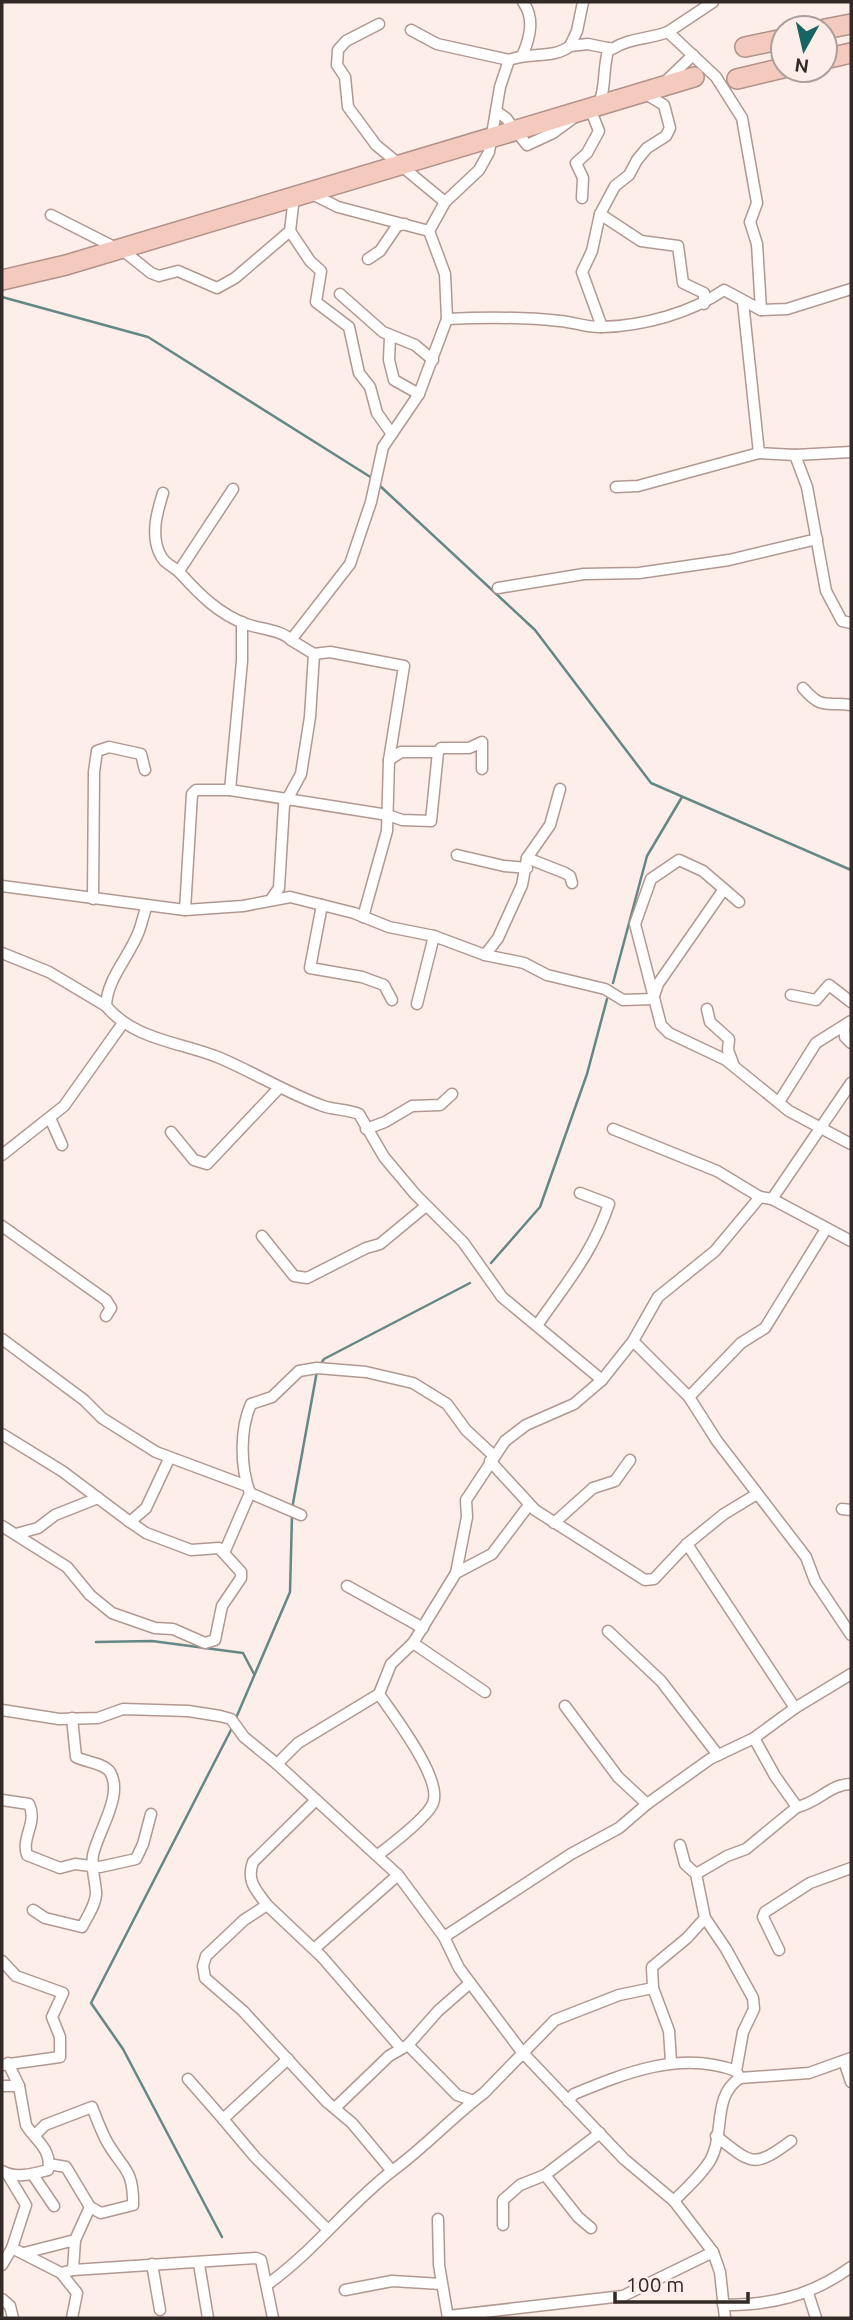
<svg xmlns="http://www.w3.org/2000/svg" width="853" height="2320" font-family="Ubuntu,sans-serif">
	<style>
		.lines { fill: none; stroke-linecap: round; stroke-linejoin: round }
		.stream { stroke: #638886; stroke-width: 2.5 }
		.street-casing { stroke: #b19891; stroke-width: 13 }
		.highway-casing { stroke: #b19289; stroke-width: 22 }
		.street { stroke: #fff; stroke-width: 10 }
		.highway { stroke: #f5cabe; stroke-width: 19 }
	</style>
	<rect width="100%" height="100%" fill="#feeee9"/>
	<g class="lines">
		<!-- stream -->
		<g class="stream">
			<polyline points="2,297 148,337 372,478"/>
			<polyline points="379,485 535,630 651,783 851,870"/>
			<polyline points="613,983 647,856 682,797"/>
			<polyline points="491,1263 540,1207 587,1074 607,999"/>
			<polyline points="320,1365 324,1359 470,1283"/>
			<polyline points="292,1509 317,1371"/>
			<polyline points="96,1642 152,1641 243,1653 254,1674"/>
			<polyline points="236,1718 290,1592 292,1516"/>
			<polyline points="222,2237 123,2049 91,2003 232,1728"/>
		</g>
		<!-- street casing -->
		<g class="street-casing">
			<g id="street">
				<path d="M523,2c12,16 7,35 0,52"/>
				<path d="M583,2l-6,29 -7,15 18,-2 24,5c17,-11 37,-10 56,-17"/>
				<polyline points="713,2 668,32 716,77 742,118 757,203 750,222 757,244 761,310"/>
				<polyline points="379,24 346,41 338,50 337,65 345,77 348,107 376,145 445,202"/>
				<polyline points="411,30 437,44 509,60"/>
				<polyline points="668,79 693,55"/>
				<path d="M598,106c9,-19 4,-39 11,-58"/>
				<polyline points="496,111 506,118 527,145 553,133 572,119"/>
				<polyline points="312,194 338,207 429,231"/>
				<polyline points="582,198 583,178 576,163 587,153 599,131 591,111"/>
				<polyline points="600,214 615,186 629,175 637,160 647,148 666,136 670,128 664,105 642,92"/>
				<polyline points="51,215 126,253 151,273 159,276 178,271 217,288 235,278 290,231 294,197"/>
				<polyline points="290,231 310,261 321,271 316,302 349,327 359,373 370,387 377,413 392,434"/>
				<polyline points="368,259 380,251 397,226 405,224"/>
				<polyline points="340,294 383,332 415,345 433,360"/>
				<polyline points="743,302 759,453 795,455 807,487 826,591 842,621 851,623"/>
				<path d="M447,319c38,-2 76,-2 113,2 14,1 28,7 42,6 41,-1 89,-14 122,-37l37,20 26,-1 64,-20"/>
				<polyline points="602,327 582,272 592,251 600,214 641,241 678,246 683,283 704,293 704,304"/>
				<polyline points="390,336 389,360 394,380 419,394"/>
				<polyline points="795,455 851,452"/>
				<polyline points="616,487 638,486 759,453"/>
				<path d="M163,493c-6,19 -12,40 -4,59 5,13 14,13 22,22 19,21 38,40 65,50 13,5 36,6 45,16l59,-76 21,-62 12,-55 36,-53 28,-75 -2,-45 -16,-43 16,-29 34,-32 10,-18 11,-65 9,-27c19,-8 45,-1 61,-14"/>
				<polyline points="179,571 233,489"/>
				<polyline points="498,588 584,574 639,573 729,560 817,539"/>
				<polyline points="314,654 330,652 404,666 389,760 387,831 363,917"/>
				<path d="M803,688c20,23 23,13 48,17"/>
				<polyline points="438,752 441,748 469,748 482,742 482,769"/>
				<polyline points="230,790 242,661 242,622"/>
				<polyline points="457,855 504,866 527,868"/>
				<polyline points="527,858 565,873 570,876 572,883"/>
				<polyline points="2,886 185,910 243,906 290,897 354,913 389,927 434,936 485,955 524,963 547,975 605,989 623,1000 653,999"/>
				<polyline points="272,898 279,888 284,805 301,774 310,717 314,654 291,640"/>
				<polyline points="93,899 94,772 97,751 109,747 141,754 145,770"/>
				<polyline points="739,902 703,871 679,860 651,879 635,924 661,1025 669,1033 726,1060 789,1111 851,1144"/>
				<path d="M147,905c-3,8 -5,18 -8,26 -9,25 -32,47 -33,75 28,34 75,36 114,52 35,15 67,35 103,48 11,4 24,3 36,8l25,43 31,37 48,48 39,55 100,83"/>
				<polyline points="322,905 310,968 362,977 384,985 392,1000"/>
				<polyline points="185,910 192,794 196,790 230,790 388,815 402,820 431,821 438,752 401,752 389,760"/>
				<polyline points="2,953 49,972 106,1006"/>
				<polyline points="485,955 498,938 522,885 527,858 550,825 560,789"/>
				<polyline points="791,995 816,1000 829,985 851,1002"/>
				<polyline points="653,999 658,984 724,889"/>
				<polyline points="417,1004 434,936"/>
				<polyline points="707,1009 710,1022 729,1039 728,1050 734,1066"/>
				<polyline points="844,1026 845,1037 851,1043"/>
				<polyline points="779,1102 816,1043 851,1021"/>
				<polyline points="50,1118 62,1145"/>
				<polyline points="366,1129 385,1122 412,1106 440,1105 452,1094"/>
				<polyline points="613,1129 717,1171 760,1197"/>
				<polyline points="171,1132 194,1160 207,1164 279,1088"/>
				<polyline points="2,1155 64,1106 123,1023"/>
				<polyline points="772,1199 851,1241"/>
				<polyline points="2,1226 106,1300 111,1308 106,1316"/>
				<polyline points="262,1236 294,1276 307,1278 366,1248 380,1244 426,1206"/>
				<path d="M538,1324c29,-42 54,-70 71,-120l-29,-11"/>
				<polyline points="2,1339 84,1400 102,1418 156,1452 247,1486"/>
				<polyline points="633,1341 689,1397 717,1441 806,1557 815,1581 851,1635"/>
				<polyline points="689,1397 741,1343 765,1328 826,1229"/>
				<polyline points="2,1434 62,1471 130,1522 146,1508 169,1459"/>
				<polyline points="490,1461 535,1510 645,1580 654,1579 687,1544"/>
				<polyline points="757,1494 724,1514 687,1544 795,1708"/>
				<polyline points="842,1509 851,1510"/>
				<path d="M301,1515l-51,-22c-10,-26 -10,-65 1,-89l21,-7 27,-26 18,-3 49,4 47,11 34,21 19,26 28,26"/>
				<polyline points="554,1523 593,1488 615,1481 630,1460"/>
				<polyline points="2,1526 67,1567 90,1595 112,1613 155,1628 173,1629 205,1643 215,1640 222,1606 241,1578 241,1572 219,1548 191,1550 146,1533 130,1522"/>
				<polyline points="16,1534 38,1528 55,1515 98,1498"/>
				<polyline points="224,1553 250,1493"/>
				<polyline points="456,1573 492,1554 529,1505"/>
				<polyline points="347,1586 423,1628"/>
				<polyline points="608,1631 661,1681 718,1755"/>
				<polyline points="413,1643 485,1692"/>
				<polyline points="2,1710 59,1719 98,1718 123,1709 188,1711 220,1716 231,1719 244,1737 277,1764 298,1743 379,1694 391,1664 413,1643 456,1573 467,1517 466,1500 505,1441 526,1425 574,1404 602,1380 633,1341 658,1297 715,1251 760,1197 772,1199 851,1083"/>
				<polyline points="754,1738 775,1776 797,1807"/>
				<polyline points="277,1764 398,1875 444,1937 459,1968 522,2052 624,2159 674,2201 713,2252 720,2272 725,2318"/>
				<path d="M2,1800l27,4c9,19 -8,33 -2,51l33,13 15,-4 25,3 36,-8 7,-15 8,-30"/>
				<polyline points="647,1804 710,1759 754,1738 795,1708 851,1674"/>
				<polyline points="680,1845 685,1864 696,1874 705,1918 726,1949 753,1998 754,2009 743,2032 736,2071 740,2078"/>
				<path d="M378,1855c13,-10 50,-38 55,-52 10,-24 -40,-88 -54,-109"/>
				<path d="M696,1874l31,-18 19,-7 51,-42c21,-4 33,-23 54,-23"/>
				<path d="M267,1905c-11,-15 -21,-24 -14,-43l63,-62"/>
				<path d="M33,1910l12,8 37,9c5,-10 15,-24 14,-35 -1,-13 -5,-24 -3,-37 5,-24 31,-60 17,-83 -6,-9 -25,-10 -34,-15l-4,-39"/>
				<polyline points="444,1937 571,1854 619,1828 647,1804 618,1777 565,1706"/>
				<polyline points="314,1949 398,1875"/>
				<polyline points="779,1950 763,1917 765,1912 810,1883 851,1868"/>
				<polyline points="2,1961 16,1976 63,1993 52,2017 60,2037 60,2057 2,2065"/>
				<polyline points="408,2045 457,2095 471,2100"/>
				<path d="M400,2047l-78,-90 -55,-52 -23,15 -38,36 -3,10 2,12 38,33 84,91 25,21 40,48c33,-24 60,-54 92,-78l71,-73 64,-25 34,-7"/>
				<polyline points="288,2059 223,2119 255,2157 327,2229"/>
				<polyline points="844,2061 851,2082"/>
				<polyline points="671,2062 669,2031 653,1988 652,1967 687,1938 705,1918"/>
				<polyline points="188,2079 223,2119"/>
				<polyline points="2,2086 19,2086"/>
				<path d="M568,2101l6,-7c51,-21 107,-44 162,-23"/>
				<polyline points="335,2108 389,2056 408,2045 438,2011 470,1983"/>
				<path d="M36,2134l9,-9 47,-18c4,10 8,21 13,31 15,30 29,28 28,67l-32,8 -11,-6 -24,-40 -17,-3"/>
				<path d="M716,2136c36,28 37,33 75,5"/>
				<path d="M2,2171c14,8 31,3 46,-1 5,-20 -14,-31 -22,-45l-7,-39 -11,-23"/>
				<polyline points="33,2175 54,2206"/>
				<polyline points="545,2175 578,2217 591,2228"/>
				<path d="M674,2201c12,-13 28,-26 37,-42 14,-26 1,-63 29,-81l69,-5 42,-15"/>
				<polyline points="438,2219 439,2265 448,2318"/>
				<polyline points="503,2225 503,2200 520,2185 545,2175 600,2133"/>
				<polyline points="12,2248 61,2273 73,2270 75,2240"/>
				<polyline points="24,2253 75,2240 90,2207"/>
				<polyline points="152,2264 160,2310"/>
				<polyline points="199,2264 208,2318"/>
				<polyline points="2,2265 12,2248 26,2205 8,2175"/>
				<polyline points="73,2270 256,2258 261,2260 273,2318"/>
				<polyline points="61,2273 77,2293 72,2318"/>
				<path d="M268,2284c46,-33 79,-78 124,-113"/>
				<polyline points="345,2290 392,2281 441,2284"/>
				<polyline points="808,2293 816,2318"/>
				<polyline points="2,2299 10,2306 13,2318"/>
				<path d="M723,2305c49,0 88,-9 128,-38"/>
				<polyline points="448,2316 623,2296 713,2252"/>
			</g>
		</g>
		<!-- highway casing -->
		<g class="highway-casing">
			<g id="highway">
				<polyline points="825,29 851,24"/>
				<polyline points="745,47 783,39"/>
				<polyline points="825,59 851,53"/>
				<polyline points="737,79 783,68"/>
				<polyline points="2,280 66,265 694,77"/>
			</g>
		</g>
		<!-- street -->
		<use href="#street" class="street"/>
		<!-- highway -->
		<use href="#highway" class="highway"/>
	</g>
	<!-- border -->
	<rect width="853" height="2320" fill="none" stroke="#332926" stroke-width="7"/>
	<!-- north arrow -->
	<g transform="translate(804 49) rotate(188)"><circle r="33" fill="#feeee9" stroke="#ad9f9b" stroke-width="2"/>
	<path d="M0-5L12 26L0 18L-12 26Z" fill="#166564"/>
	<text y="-10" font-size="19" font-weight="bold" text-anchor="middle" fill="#332926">N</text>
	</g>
	<!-- scale -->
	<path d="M615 2292v10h133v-10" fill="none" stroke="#332926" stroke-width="3.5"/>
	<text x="626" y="2292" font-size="21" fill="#332926" stroke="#feeee9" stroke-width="5" paint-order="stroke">100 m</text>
</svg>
